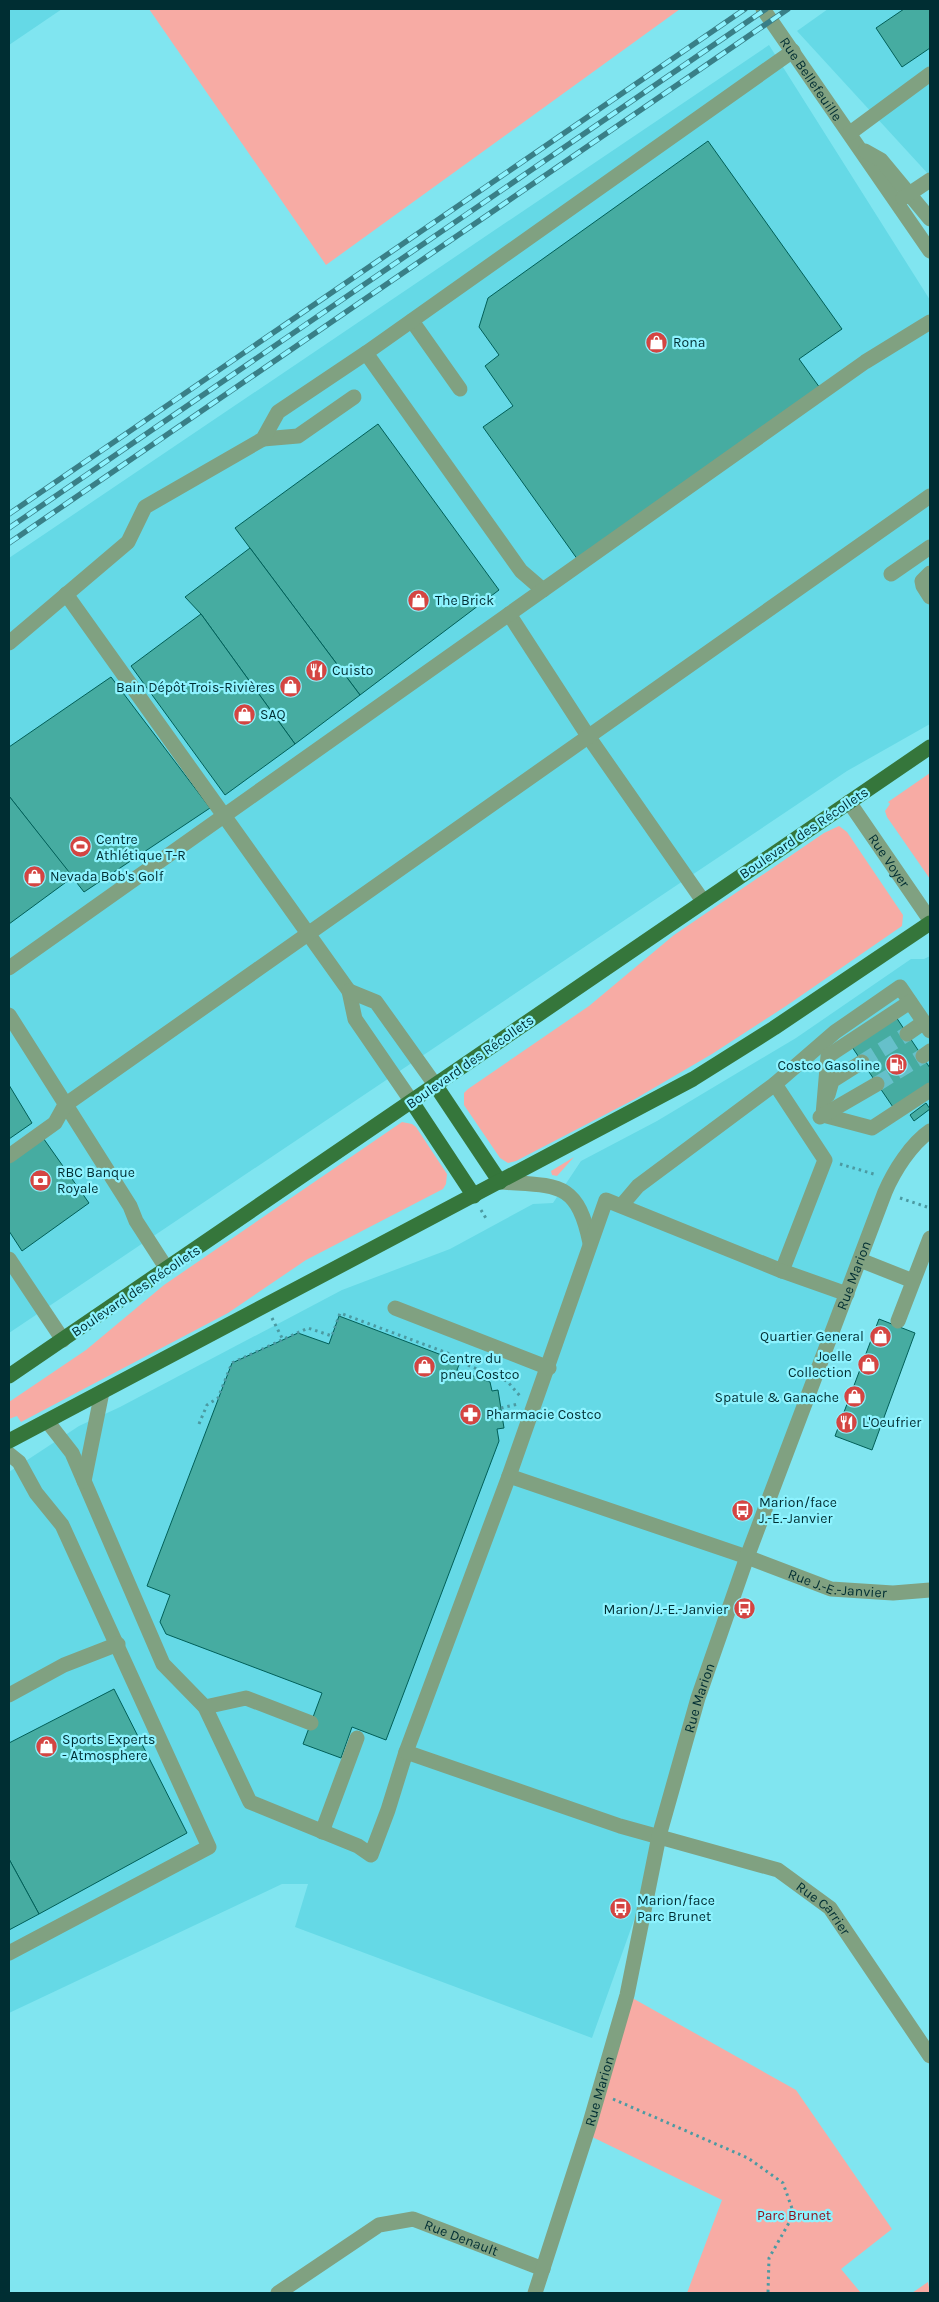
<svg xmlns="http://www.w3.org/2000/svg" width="939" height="2302" viewBox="0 0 939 2302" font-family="Karla,sans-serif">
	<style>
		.built { fill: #65d9e6 }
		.green { fill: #f7aba4 }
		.building { fill: #46aca1; stroke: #015f58 }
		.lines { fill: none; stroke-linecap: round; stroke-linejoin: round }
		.minor-tunnel { stroke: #66c0ca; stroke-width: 15; stroke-dasharray: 15 8; stroke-linecap: butt }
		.path { stroke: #4b9aa2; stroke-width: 3; stroke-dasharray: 2.5 4; stroke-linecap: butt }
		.minor { stroke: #80a181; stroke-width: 15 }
		.major { stroke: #35763b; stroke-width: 15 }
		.rail-casing { stroke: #397f87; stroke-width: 5.5 }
		.rail { stroke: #8df2fe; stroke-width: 4; stroke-dasharray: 11; stroke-linecap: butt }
		.labels { text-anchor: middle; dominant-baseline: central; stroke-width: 4.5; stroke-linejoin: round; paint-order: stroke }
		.street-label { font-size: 14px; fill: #002e33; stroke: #8df2fe }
		.poi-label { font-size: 14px; fill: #002e33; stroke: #8df2fe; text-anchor: start }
		.park-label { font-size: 14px; fill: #930f19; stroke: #8df2fe }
	</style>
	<rect width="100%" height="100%" fill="#80e5f0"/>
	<g class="built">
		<path d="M9,9H62L9,45Z"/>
		<path d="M828,9H930V176L797,31Z"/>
		<path d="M769,45L930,300V724L847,771L9,1333V558Z"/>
		<path d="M930,956V1131L885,1192L747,1557L660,1847L592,2038L295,1927L308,1884H282L9,2013V1472L79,1426L120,1407L342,1290L450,1249L533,1204L553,1203L581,1161L657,1121L796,1038L911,959H924Z"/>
	</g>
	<g class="green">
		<path d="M149,9H680L326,265Z"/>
		<path d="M930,773V879L887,817L885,811L890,804L888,802Z"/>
		<path d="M839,826L847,832L903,915L902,926L786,1006L712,1054L635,1099L516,1161L508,1163L500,1158L464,1105V1093L468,1089L589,1006L674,935L824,833Z"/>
		<path d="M402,1122L412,1124L416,1127L447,1174L446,1184L443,1189L306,1260L228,1313L21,1422L17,1416L9,1419V1402L86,1350L164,1285Z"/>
		<path d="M574,1157L557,1176L552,1175L551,1171Z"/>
		<path d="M627,1995L796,2090L892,2229L841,2269L861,2293H687L722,2200L586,2134Z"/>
		<path d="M928,2282L930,2293H912Z"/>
	</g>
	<g class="building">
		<path d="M904,9H930V48L902,67L876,28Z"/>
		<path d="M708,141L842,329L799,359L820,388L578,560L483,427L513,406L485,366L499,355L479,327L488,298Z"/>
		<path d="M378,424L499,590L360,695L235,528Z"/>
		<path d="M250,548L360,695L295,744L201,614L185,597Z"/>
		<path d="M201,614L295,744L225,795L131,666Z"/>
		<path d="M111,677L210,808L84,892L9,796V747Z"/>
		<path d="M9,796L73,877L9,924Z"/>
		<path d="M896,1017L930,1068V1086L895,1110L852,1047Z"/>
		<path d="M9,1085L32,1123L9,1139Z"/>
		<path d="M926,1103L930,1109L914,1121L910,1115Z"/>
		<path d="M41,1135L89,1203L22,1251L9,1231V1158Z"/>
		<path d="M339,1316L460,1362L457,1370L490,1382L492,1391L498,1390L504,1428L497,1429L499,1441L386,1740L352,1727L341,1758L303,1744L322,1693L166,1634L160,1622L170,1595L147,1586L232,1363L298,1333L329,1344Z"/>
		<path d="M879,1319L915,1333L872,1450L835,1436Z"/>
		<path d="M114,1689L187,1833L39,1914L9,1859V1743Z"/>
		<path d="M9,1859L39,1914L9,1930Z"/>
	</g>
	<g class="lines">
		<g class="minor-tunnel">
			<path d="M862,1062L907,1034"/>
			<path d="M877,1084L923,1056"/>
		</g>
		<g class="path">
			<path d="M840,1164L877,1175"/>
			<path d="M900,1198L930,1208"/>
			<path d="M481,1210L487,1220"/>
			<path d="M272,1318L283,1340"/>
			<path d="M501,1408L518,1404"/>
			<path d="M199,1424L207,1405L218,1398L232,1363L308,1328L332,1336L340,1313L458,1357L460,1362L507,1381L520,1396"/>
			<path d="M613,2099L748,2158L783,2183L794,2214L769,2258L768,2293"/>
		</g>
		<g class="minor">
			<path id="s1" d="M763,9L930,251"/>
			<path d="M850,133L930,74"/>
			<path d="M865,151L881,160L930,219"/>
			<path d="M903,198L930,180"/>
			<path d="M412,321L460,389"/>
			<path d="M366,353L521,571L543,590"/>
			<path d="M263,439L298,436L354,397"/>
			<path d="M930,573L922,581L923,586L930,597"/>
			<path d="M891,574L930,547"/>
			<path d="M66,594L349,991L355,1019L412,1102"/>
			<path d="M509,614L588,736L703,901"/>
			<path d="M9,643L128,542L145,507L263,439L278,412L366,353L793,51"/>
			<path id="s2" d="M849,802L930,920"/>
			<path d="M9,968L865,362L930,322"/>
			<path d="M349,991L376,1002L436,1086"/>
			<path d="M9,1015L130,1206L136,1221L167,1269"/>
			<path d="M907,1034L924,1022"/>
			<path d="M923,1056L930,1051"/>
			<path d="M775,1084L835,1032L900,987L930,1031"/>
			<path d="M828,1095L832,1081L862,1062"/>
			<path d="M823,1115L828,1056L910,1002"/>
			<path d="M823,1115L872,1128L930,1090"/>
			<path d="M820,1117L877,1084"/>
			<path d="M9,1156L55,1123L65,1105L930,496"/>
			<path d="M500,1182C557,1186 577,1180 590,1243"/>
			<path id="s3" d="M621,1206L638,1186L775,1084L825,1160L782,1271L606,1200L509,1476L747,1557L831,1589L893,1593L930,1590"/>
			<path d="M9,1259L63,1340"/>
			<path d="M860,1260L913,1281"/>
			<path d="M782,1271L847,1294"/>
			<path d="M395,1308L549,1368"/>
			<path d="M898,1321L930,1238"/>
			<path d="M47,1421L72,1453L163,1664L205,1707L250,1802L358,1846L371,1855L388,1810L406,1752"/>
			<path d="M9,1454L19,1462L36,1493L62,1525L209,1847L9,1953"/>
			<path id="s4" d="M509,1476L406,1752L620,1826L778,1870L830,1908L930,2056"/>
			<path d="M84,1481L102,1392"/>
			<path d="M9,1695L64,1665L118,1644"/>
			<path d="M205,1707L246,1698L311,1723"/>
			<path d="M322,1832L357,1738"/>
			<path id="s5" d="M278,2293L379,2225L413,2219L543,2269"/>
			<path id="s6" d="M535,2293L589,2126L627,1995L659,1836L698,1698L747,1557L885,1192C894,1171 911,1144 930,1131"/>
		</g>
		<g class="major">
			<path d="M436,1086L500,1182"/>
			<path d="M412,1102L474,1196"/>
			<path d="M9,1376L930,747"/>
			<path d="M9,1441L693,1079L774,1028L930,923"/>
		</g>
		<defs>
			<g id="rail">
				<path d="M9,514L745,9"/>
				<path d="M9,528L766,9"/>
				<path d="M9,543L788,9"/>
			</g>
		</defs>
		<use href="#rail" class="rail-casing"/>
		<use href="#rail" class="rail"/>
	</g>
	<defs>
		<symbol id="shop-disc" viewBox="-11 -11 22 22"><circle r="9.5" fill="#d44542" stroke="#8df2fe"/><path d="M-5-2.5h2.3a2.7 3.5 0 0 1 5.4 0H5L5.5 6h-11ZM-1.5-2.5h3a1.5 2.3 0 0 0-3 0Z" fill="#fff"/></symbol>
		<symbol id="restaurant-disc" viewBox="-11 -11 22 22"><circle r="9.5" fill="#d44542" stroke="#8df2fe"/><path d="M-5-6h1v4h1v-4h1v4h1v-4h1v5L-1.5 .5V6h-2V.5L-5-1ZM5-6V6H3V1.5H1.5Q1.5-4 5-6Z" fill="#fff"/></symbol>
		<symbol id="stadium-disc" viewBox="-11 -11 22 22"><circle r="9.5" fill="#d44542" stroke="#8df2fe"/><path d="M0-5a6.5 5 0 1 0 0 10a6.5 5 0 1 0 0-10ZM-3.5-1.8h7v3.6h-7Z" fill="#fff"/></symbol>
		<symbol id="fuel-disc" viewBox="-11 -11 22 22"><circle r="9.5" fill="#d44542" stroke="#8df2fe"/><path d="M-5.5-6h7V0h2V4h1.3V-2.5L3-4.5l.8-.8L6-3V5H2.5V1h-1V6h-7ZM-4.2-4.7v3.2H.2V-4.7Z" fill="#fff"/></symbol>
		<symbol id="bank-disc" viewBox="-11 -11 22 22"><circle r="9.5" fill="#d44542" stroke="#8df2fe"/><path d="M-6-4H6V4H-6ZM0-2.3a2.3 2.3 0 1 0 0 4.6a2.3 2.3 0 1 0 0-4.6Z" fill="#fff"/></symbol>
		<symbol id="pharmacy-disc" viewBox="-11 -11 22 22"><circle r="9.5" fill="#d44542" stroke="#8df2fe"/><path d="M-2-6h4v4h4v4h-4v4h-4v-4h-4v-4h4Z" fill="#fff"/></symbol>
		<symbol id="bus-disc" viewBox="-11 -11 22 22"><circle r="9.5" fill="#d44542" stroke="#8df2fe"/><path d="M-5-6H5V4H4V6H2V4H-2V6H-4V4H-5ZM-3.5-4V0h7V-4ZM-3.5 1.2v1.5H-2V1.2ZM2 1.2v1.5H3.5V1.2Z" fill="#fff"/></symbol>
	</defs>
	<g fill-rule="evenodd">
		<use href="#shop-disc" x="644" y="330" width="25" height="25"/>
		<use href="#shop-disc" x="406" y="588" width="25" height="25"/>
		<use href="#restaurant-disc" x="304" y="658" width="25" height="25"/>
		<use href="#shop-disc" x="278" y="674" width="25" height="25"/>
		<use href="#shop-disc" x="232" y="702" width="25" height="25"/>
		<use href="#stadium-disc" x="68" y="834" width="25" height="25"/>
		<use href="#shop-disc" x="22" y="864" width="25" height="25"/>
		<use href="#fuel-disc" x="884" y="1052" width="25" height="25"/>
		<use href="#bank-disc" x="28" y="1168" width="25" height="25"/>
		<use href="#shop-disc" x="868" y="1324" width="25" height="25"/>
		<use href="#shop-disc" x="856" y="1352" width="25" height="25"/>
		<use href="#shop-disc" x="412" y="1354" width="25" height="25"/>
		<use href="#shop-disc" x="842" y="1384" width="25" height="25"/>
		<use href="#pharmacy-disc" x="458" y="1402" width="25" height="25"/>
		<use href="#restaurant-disc" x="834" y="1410" width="25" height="25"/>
		<use href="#bus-disc" x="730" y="1498" width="25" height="25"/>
		<use href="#bus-disc" x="732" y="1596" width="25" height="25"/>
		<use href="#shop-disc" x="34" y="1734" width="25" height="25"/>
		<use href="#bus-disc" x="608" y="1896" width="25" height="25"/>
	</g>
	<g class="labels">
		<g class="street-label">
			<text stroke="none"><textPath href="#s1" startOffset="85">Rue Bellefeuille</textPath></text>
			<text transform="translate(804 833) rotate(-34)">Boulevard des Récollets</text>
			<text stroke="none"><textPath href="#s2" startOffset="71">Rue Voyer</textPath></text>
			<text transform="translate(470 1062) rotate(-35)">Boulevard des Récollets</text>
			<text stroke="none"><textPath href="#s6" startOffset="1068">Rue Marion</textPath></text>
			<text transform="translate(136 1291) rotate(-34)">Boulevard des Récollets</text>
			<text stroke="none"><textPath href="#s3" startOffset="1236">Rue J.-E.-Janvier</textPath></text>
			<text stroke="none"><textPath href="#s6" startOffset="618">Rue Marion</textPath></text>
			<text stroke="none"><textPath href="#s4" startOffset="745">Rue Carrier</textPath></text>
			<text stroke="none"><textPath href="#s6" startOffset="212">Rue Marion</textPath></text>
			<text stroke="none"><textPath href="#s5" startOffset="208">Rue Denault</textPath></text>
		</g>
		<g class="poi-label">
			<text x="673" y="342">Rona</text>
			<text x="435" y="600">The Brick</text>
			<text x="332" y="670">Cuisto</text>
			<text x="275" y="687" text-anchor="end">Bain Dépôt Trois-Rivières</text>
			<text x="260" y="714">SAQ</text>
			<text x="96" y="839">Centre<tspan x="96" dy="16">Athlétique T-R</tspan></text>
			<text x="50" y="876">Nevada Bob's Golf</text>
			<text x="880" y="1065" text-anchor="end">Costco Gasoline</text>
			<text x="57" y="1172">RBC Banque<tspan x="57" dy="16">Royale</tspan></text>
			<text x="864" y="1336" text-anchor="end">Quartier General</text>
			<text x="852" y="1356" text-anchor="end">Joelle<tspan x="852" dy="16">Collection</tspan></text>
			<text x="440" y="1358">Centre du<tspan x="440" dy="16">pneu Costco</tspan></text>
			<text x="839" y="1397" text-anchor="end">Spatule &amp; Ganache</text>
			<text x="486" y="1414">Pharmacie Costco</text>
			<text x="862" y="1422">L'Oeufrier</text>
			<text x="759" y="1502">Marion/face<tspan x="759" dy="16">J.-E.-Janvier</tspan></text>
			<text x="728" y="1609" text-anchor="end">Marion/J.-E.-Janvier</text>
			<text x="62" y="1739">Sports Experts<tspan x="62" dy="16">- Atmosphere</tspan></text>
			<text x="637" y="1900">Marion/face<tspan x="637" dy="16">Parc Brunet</tspan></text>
		</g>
		<g class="park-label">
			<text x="794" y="2215">Parc Brunet</text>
		</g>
	</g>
	<rect width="939" height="2302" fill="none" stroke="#002e33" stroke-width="20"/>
</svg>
